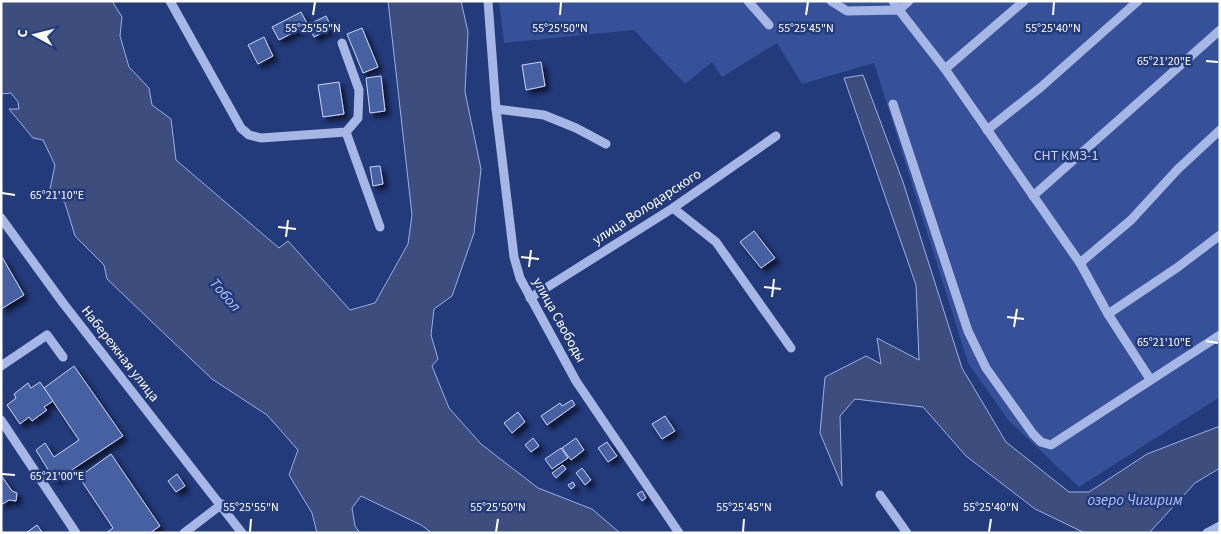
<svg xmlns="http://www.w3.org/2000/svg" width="1221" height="534" viewBox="0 0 1221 534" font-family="'Source Sans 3',sans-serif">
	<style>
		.green { fill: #365199 }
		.water { fill: #3d4e7e; stroke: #9ab0e6 }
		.building { fill: #4760a2; stroke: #c9d5f4; filter: url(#shadow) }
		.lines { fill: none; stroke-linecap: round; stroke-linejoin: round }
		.minor { stroke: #a6b7e5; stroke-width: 9 }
		.ticks { fill: none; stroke: #fff; stroke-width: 2 }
		.labels { text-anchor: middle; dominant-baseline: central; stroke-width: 5; stroke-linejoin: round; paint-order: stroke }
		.park-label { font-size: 14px; fill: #c9d5f4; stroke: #233a7b }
		.street-label { font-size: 14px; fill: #fff; stroke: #233a7b }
		.water-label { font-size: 15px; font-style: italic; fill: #b1c2ed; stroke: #233a7b }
		.ticks-label { font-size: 12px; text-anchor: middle; fill: #fff; stroke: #233a7b; stroke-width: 5; stroke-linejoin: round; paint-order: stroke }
	</style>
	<defs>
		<filter id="shadow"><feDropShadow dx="4.5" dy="4.5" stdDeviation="2.5" flood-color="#0009"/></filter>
	</defs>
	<rect width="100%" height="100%" fill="#233a7b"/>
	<path class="green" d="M499,1H1220V397L1079,487L1009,421L968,363L874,63L802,84L777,43L722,77L712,62L685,84L634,30L504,43Z"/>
	<g class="water">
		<path d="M1,1H112L122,17L120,36L129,67L149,88L152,105L171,119L176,160L279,248L288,241L350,310L375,303L408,244L412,215L388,1H461L468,32L465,92L481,169L474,233L452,296L434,309L431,335L438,359L432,366L449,408L481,444L538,488L592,509L620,533H432L421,525L361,496L352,508L355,526L360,533H317L312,513L289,475L298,450L267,415L212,379L107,279L104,265L75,236L65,203L50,189L55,165L43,140L33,138L9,109H19L18,102L11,93L1,94Z"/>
		<path d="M863,75L903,182L962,368L1006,442L1069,492H1089L1147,454L1220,426V468L1195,483L1149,533H1085L1035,509L966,456L923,407L855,399L840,416L842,486L820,433L825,377L866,356L881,364L877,338L919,360L916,285L844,78Z"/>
	</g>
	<g class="building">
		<path d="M301,12L308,25L279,40L272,27Z"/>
		<path d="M326,16L332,28L314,37L308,25Z"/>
		<path d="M362,28L378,67L363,73L347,34Z"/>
		<path d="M264,37L273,56L258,64L248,45Z"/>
		<path d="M541,62L545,86L526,90L522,65Z"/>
		<path d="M381,76L385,111L370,113L366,78Z"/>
		<path d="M339,82L344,114L323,117L318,85Z"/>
		<path d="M380,166L383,184L373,186L370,167Z"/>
		<path d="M754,231L775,258L761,268L740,242Z"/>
		<path d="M2,257L24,295L1,309V257Z"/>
		<path d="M74,366L123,436L55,481L36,450L45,443L54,457L79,440L44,388Z"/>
		<path d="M40,382L53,401L44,407L47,410L32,421L29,417L20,424L7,405L16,398L14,394L28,383L31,388Z"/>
		<path d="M572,400L575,405L547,425L541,416L560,403L562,406Z"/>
		<path d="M518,412L525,422L512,433L504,423Z"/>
		<path d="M665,416L675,431L662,439L652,424Z"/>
		<path d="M533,438L539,446L531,452L525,445Z"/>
		<path d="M576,438L584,450L571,460L562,448Z"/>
		<path d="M607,442L617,456L608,462L598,448Z"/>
		<path d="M561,448L568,458L552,469L545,459Z"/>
		<path d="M111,454L160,526L150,533H106L113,528L79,477Z"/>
		<path d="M563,465L566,469L556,478L552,473Z"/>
		<path d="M582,468L591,480L585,485L576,473Z"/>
		<path d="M177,474L185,486L176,492L168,481Z"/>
		<path d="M1,475L12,491L17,493L16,501L9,500L1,505Z"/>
		<path d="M573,482L575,486L571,489L568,485Z"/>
		<path d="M642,491L646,498L642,501L637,494Z"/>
		<path d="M37,525L42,532L26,533Z"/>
	</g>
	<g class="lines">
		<g class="minor">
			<path d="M170,1L241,128L249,135L261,138L346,132L358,118L359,90L342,43"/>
			<path d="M488,1L496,109L514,257L520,278L576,381L679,533"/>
			<path d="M748,1L769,25"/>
			<path d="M831,1L847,11L899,10L945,69L1080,263L1108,314L1150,379"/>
			<path d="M893,1L899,10L909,1"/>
			<path d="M945,69L1024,1"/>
			<path d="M893,104L968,331L986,368L1033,434L1041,442L1051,445L1220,335"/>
			<path d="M496,109L544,115L576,128L606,144"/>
			<path d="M987,130L1041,87L1138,1"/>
			<path d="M346,132L380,227"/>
			<path d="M1033,196L1220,30"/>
			<path d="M673,208L716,242L791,348"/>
			<path d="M1,218L63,303L242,533"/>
			<path d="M1080,263L1131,220L1178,169L1220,130"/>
			<path d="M530,298L673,208L776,136"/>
			<path d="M1108,314L1178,267L1220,235"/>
			<path d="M1,366L47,335L63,357"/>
			<path d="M1,420L76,533"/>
			<path d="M880,495L907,533"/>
			<path d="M184,533L222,504"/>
			<path d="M1207,533L1220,526"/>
		</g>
	</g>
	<path class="ticks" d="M313,15L315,2M560,15L561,2M806,15L808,2M1053,15L1054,2M1206,61L1218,62M2,193L15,195M278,227L296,229M286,237L288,220M521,257L539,259M529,267L531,250M764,287L781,289M772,297L774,279M1007,317L1024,319M1014,327L1017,309M1206,341L1218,343M2,474L15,475M250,532L251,519M496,532L498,519M743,532L744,519M989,532L991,519"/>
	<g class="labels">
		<g class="park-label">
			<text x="1066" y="156">СНТ КМЗ-1</text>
		</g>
		<g class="street-label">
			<text transform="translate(647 207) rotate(-33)">улица Володарского</text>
			<text transform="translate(559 320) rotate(61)">улица Свободы</text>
			<text transform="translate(120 354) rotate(52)">Набережная улица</text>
		</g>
		<g class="water-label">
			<text transform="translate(225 295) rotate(49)">Тобол</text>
			<text x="1135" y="500">озеро Чигирим</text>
		</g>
	</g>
	<g class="ticks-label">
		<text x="313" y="32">55°25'55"N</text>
		<text x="560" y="32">55°25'50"N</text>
		<text x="806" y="32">55°25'45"N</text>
		<text x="1053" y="32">55°25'40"N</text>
		<text x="1164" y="65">65°21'20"E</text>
		<text x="57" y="199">65°21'10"E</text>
		<text x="1164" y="346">65°21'10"E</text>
		<text x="57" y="480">65°21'00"E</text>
		<text x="251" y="511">55°25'55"N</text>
		<text x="498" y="511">55°25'50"N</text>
		<text x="744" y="511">55°25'45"N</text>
		<text x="991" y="511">55°25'40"N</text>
	</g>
	<rect width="1221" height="534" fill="none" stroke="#ffffff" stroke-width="5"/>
	<g transform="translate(35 35) rotate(277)" stroke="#233a7b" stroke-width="4" paint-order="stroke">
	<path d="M0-4L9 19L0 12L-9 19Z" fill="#ffffff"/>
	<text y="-8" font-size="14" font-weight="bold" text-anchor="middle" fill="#ffffff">С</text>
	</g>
</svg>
